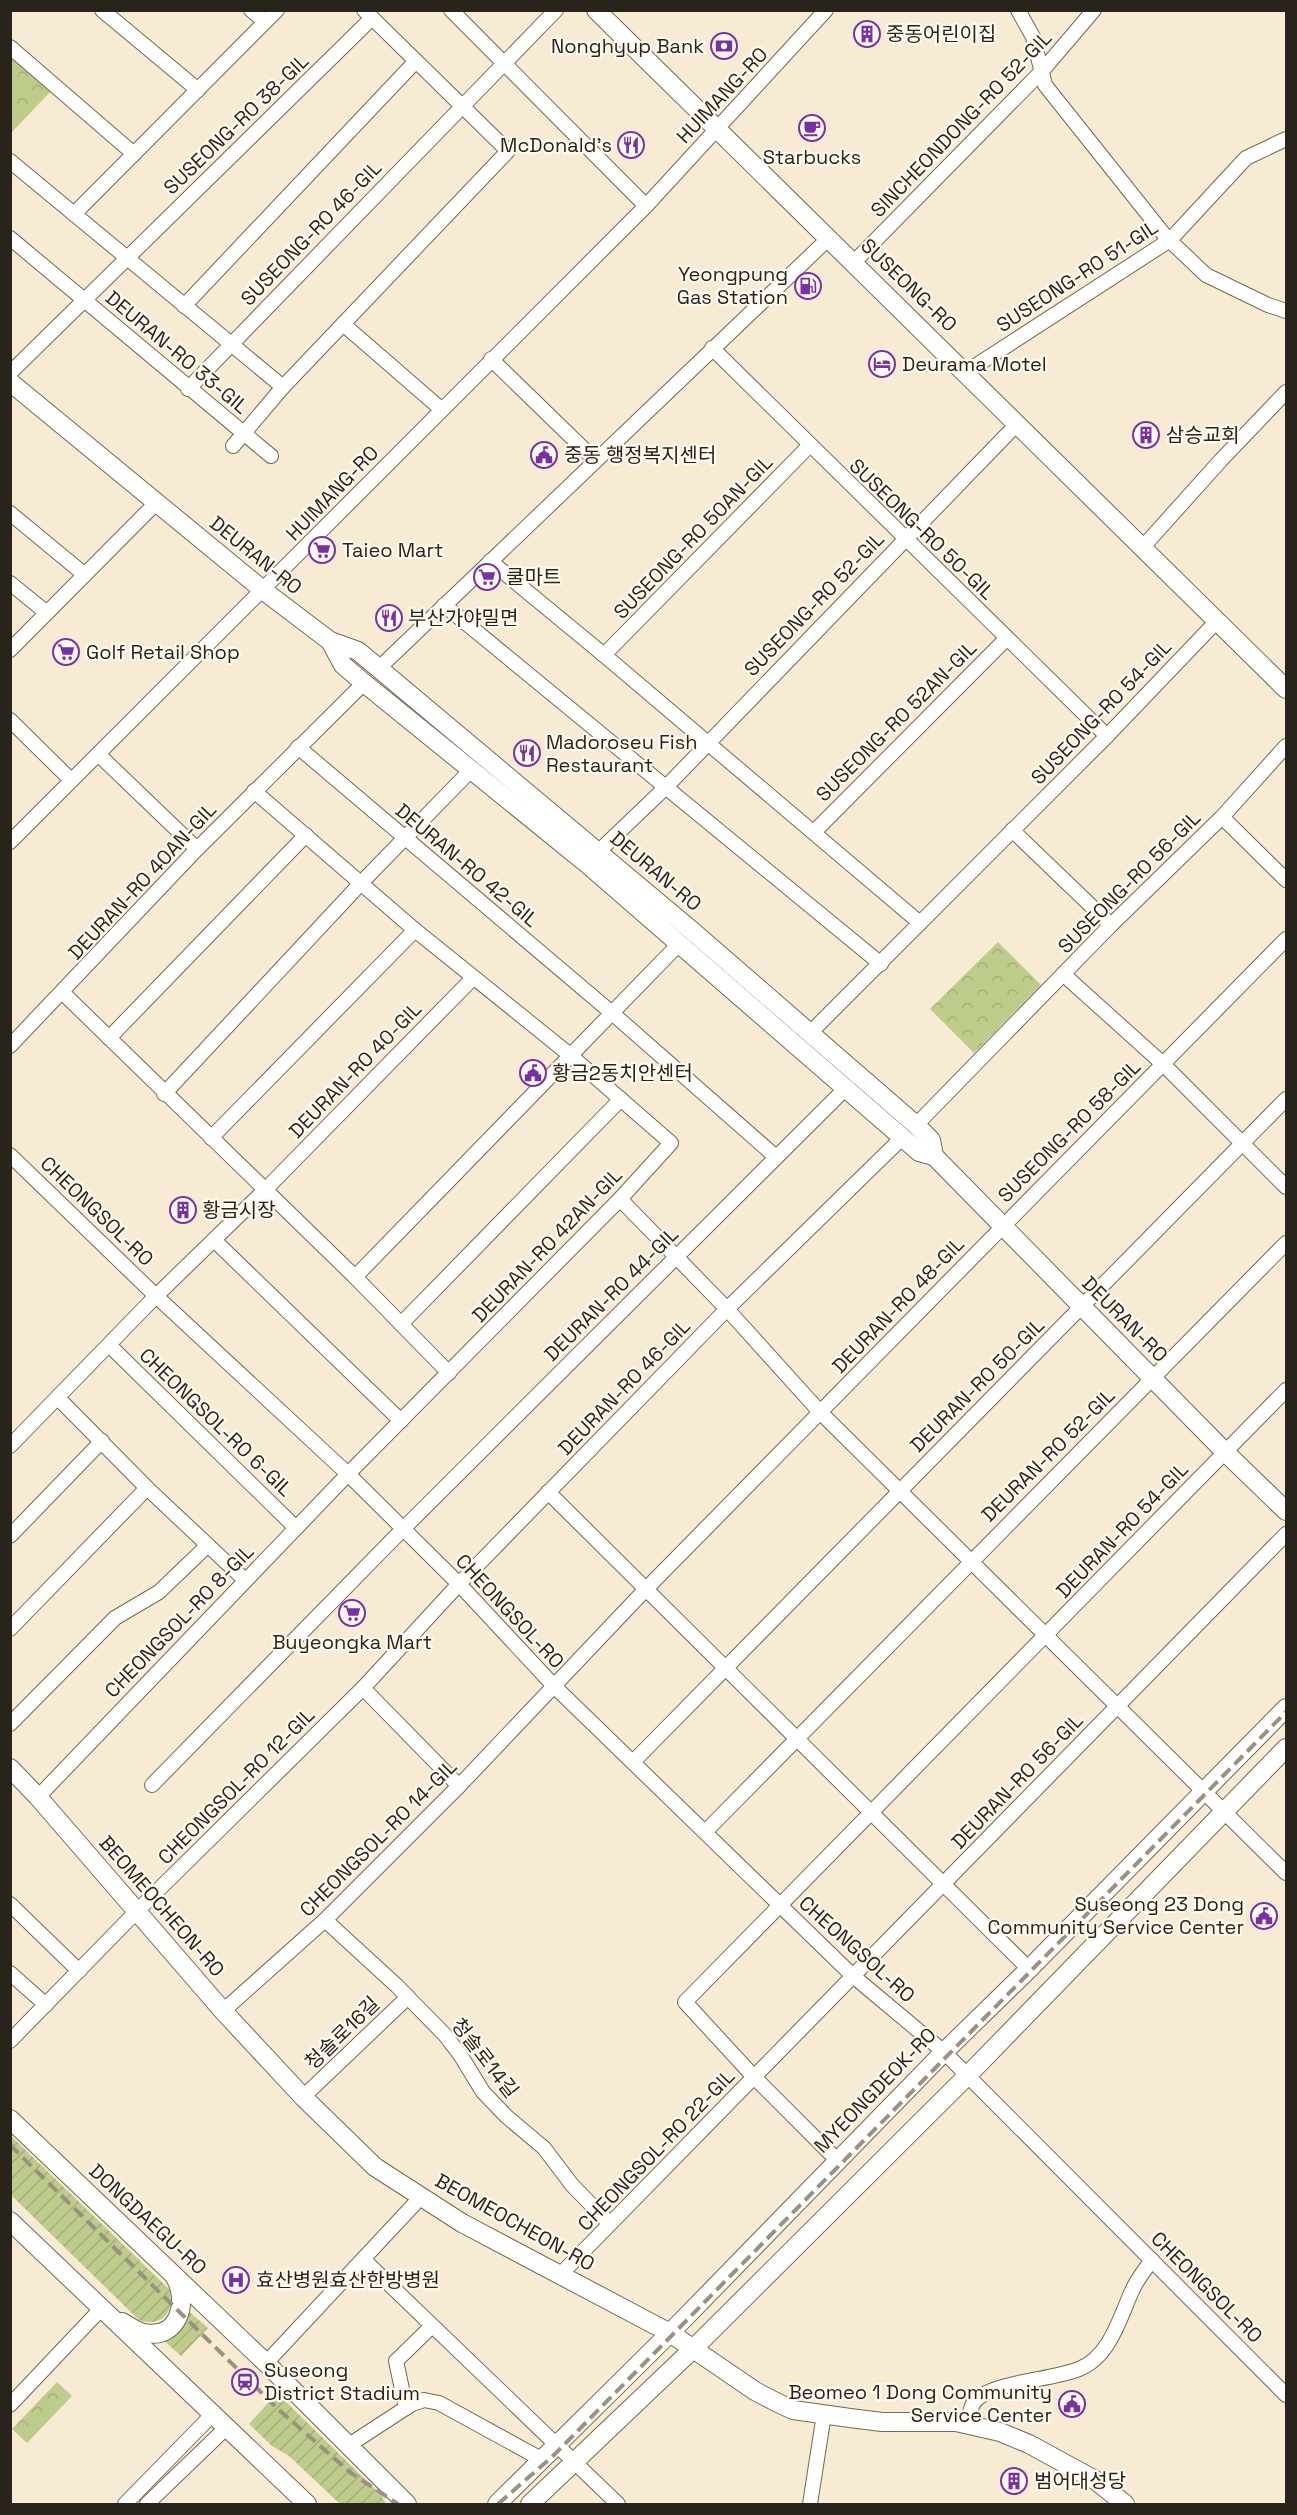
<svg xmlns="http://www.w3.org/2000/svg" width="1297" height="2515" viewBox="0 0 1297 2515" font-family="'Space Grotesk','Noto Sans KR',sans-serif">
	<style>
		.park { fill: url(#park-crowns) }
		.garden { fill: url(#garden-furrows) }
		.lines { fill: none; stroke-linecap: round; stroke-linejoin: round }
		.minor-casing { stroke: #736852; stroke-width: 16 }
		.major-casing { stroke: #736852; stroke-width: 20 }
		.minor { stroke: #fff; stroke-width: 14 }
		.major { stroke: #fff; stroke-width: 18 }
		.rail { stroke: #9a9180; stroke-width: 4; stroke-dasharray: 12 6; stroke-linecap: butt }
		.labels { text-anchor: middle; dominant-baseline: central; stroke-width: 4.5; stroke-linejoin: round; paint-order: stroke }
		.poi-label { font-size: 20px; fill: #29241b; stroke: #fff9f0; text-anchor: start }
		.street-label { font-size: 20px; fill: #29241b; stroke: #fff9f0 }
	</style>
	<defs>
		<pattern id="park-crowns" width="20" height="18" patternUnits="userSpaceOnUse" patternTransform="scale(1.5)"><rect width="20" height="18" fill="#becc8b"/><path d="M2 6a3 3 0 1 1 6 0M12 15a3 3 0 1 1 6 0" fill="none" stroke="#a3af77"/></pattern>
		<pattern id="garden-furrows" width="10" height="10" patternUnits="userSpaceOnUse" patternTransform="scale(1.5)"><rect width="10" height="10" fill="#becc8b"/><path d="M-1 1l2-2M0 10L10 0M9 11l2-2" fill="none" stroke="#a3af77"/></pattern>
	</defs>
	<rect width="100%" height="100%" fill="#f8ebd3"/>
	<g class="park">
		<path d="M11,52L53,89L11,133Z"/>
		<path d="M998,942L1041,985L974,1053L930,1009Z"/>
		<path d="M57,2382L72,2396L27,2443L12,2429Z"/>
	</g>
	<g class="garden">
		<path d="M10,2135L169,2289C176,2311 162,2328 139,2320L11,2195Z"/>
		<path d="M186,2309L208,2328L181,2356L160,2337Z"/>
		<path d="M277,2393L381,2495L386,2504H340L289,2456L272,2446L249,2424Z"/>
	</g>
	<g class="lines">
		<defs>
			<g id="minor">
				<path d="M102,10L198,90"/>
				<path d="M251,10L265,22"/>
				<path d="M451,10L646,206"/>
				<path d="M1018,10L1033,37L1045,85L1166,237L1206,275L1268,305L1286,311"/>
				<path d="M10,47L134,154"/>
				<path d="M10,161L283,387L508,151L364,10"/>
				<path d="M74,214L277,10"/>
				<path d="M10,238L271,456"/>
				<path d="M854,262L1042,71L1094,10"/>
				<path d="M184,306L416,61"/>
				<path d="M343,324L441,409"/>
				<path d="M712,348L1107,736"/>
				<path d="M491,359L595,460"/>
				<path d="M966,372L1170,240L1246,158L1286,139"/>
				<path d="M10,373L372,18"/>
				<path d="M188,389L556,10"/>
				<path d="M233,446L283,387"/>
				<path d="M10,513L85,575"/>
				<path d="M1143,547L1221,460L1286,392"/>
				<path d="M490,561L604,655L920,923"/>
				<path d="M10,583L47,613"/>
				<path d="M444,605L881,964"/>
				<path d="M10,650L156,503"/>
				<path d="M604,655L809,446"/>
				<path d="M378,669L828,239"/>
				<path d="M10,720L71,780"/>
				<path d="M298,747L612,1013L776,1157"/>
				<path d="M98,754L197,849"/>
				<path d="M1222,817L1286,880"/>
				<path d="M1012,830L1111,925"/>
				<path d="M814,832L1006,639"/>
				<path d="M10,842L646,206L826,10"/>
				<path d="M598,852L665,788L1018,423"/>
				<path d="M1063,974L1163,1064L1286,1187"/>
				<path d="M63,993L355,1277L449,1373"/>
				<path d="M811,1032L1107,736L1217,621"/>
				<path d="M109,1038L306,835"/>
				<path d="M10,1046L197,849L364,683"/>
				<path d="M164,1094L362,882L471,770"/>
				<path d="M916,1125L1111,925L1222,817L1286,746"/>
				<path d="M211,1138L415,930"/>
				<path d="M10,1155L156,1296L348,1474L459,1584L554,1686L853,1976L944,2052L1286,2395"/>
				<path d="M620,1199L727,1309L820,1412L1286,1873"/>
				<path d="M214,1240L401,1421"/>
				<path d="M355,1277L679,944"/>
				<path d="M401,1324L621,1099"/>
				<path d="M109,1345L296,1528"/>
				<path d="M58,1398L147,1488L245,1580"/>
				<path d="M10,1446L156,1296L265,1190L473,978"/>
				<path d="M548,1492L1029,1969"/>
				<path d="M10,1536L102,1441"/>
				<path d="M10,1629L147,1488"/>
				<path d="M363,1688L459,1786"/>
				<path d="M10,1724L115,1618L159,1592L208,1545"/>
				<path d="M633,1762L1286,1099"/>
				<path d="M152,1785L404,1528L847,1087"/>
				<path d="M38,1797L348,1474L620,1199L671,1143L570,1055L415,930L254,791"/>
				<path d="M705,1832L1286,1243"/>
				<path d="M10,1904L79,1971"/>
				<path d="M325,1920L397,1986L445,2035L461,2056L483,2092L506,2116L544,2148L572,2185L610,2224"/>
				<path d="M10,1973L46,2005"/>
				<path d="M223,2011L325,1920L459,1786L645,1590L1286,939"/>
				<path d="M10,2041L136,1912L363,1688L459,1584L727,1309L903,1137"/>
				<path d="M303,2097L408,1997"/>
				<path d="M838,2161L754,2077L685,2002L1286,1390"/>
				<path d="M363,2259L618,2504"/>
				<path d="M560,2275L1286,1534"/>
				<path d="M266,2363L421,2197"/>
				<path d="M10,2405L101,2309"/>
				<path d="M406,2408L396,2361L432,2326"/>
				<path d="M968,2423C970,2415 970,2404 978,2398C1000,2381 1052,2380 1079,2369C1110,2357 1120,2317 1132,2291C1137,2279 1145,2270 1152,2260"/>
				<path d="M349,2445L412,2404L424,2400L439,2403L541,2459"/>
				<path d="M125,2504L212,2415"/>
				<path d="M147,2504L226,2428"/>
				<path d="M810,2504L824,2414"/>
			</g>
			<g id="major">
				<path d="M596,10L1286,689"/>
				<path d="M10,382L264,591L330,641L358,651L691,930L916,1125L931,1140L934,1156"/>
				<path d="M330,641L343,665L364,683L586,863L919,1152L934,1156L1225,1452L1286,1511"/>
				<path d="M10,1768L38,1797L223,2011L303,2097L375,2167L462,2223L670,2333L755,2391L774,2401L793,2410L850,2418L882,2422H956L1000,2432L1029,2444L1095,2480L1125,2504"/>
				<path d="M10,2119L266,2363L407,2504"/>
				<path d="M10,2221L307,2504"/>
				<path d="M122,2322C129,2326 137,2332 144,2333C179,2340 189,2302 175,2277"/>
				<path d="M497,2504L670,2333L944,2052L1029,1969L1286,1708"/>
				<path d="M530,2504L694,2348L968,2075L1286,1748"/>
			</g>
		</defs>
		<use href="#minor" class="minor-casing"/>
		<use href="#major" class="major-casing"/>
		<use href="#minor" class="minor"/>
		<use href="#major" class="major"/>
		<g class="rail">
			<path d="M10,2145L279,2410L351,2473L398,2504"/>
			<path d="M498,2504L552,2457L1286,1712"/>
		</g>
	</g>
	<defs>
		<symbol id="building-ring" viewBox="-11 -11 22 22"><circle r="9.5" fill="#fff9f0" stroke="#7731a4" stroke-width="1.5"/><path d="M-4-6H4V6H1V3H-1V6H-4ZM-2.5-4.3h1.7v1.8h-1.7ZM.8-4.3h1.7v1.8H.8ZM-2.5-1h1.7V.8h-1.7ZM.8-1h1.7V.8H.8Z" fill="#7731a4"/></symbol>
		<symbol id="bank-ring" viewBox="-11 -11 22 22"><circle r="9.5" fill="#fff9f0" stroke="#7731a4" stroke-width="1.5"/><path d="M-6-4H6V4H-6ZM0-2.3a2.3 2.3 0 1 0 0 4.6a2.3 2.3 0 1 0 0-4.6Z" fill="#7731a4"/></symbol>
		<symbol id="cafe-ring" viewBox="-11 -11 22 22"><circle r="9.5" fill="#fff9f0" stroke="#7731a4" stroke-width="1.5"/><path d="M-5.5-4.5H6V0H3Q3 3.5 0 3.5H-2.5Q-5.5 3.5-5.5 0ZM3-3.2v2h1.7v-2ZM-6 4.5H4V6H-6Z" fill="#7731a4"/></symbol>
		<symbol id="restaurant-ring" viewBox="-11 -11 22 22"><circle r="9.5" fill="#fff9f0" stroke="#7731a4" stroke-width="1.5"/><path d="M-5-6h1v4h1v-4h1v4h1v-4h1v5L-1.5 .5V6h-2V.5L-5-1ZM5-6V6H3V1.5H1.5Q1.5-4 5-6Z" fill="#7731a4"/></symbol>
		<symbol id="fuel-ring" viewBox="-11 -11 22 22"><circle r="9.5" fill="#fff9f0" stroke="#7731a4" stroke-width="1.5"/><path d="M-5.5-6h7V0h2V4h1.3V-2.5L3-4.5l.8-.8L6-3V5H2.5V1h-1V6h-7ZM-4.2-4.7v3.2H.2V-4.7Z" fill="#7731a4"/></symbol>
		<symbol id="hotel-ring" viewBox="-11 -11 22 22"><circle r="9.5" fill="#fff9f0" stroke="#7731a4" stroke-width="1.5"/><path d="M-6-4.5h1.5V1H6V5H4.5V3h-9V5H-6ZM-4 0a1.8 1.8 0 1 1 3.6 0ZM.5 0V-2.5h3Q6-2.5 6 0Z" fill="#7731a4"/></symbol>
		<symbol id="civic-ring" viewBox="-11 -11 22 22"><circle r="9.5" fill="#fff9f0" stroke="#7731a4" stroke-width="1.5"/><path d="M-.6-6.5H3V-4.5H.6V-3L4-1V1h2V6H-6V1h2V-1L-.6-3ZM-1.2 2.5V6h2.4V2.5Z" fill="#7731a4"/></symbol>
		<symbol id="supermarket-ring" viewBox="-11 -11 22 22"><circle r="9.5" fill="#fff9f0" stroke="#7731a4" stroke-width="1.5"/><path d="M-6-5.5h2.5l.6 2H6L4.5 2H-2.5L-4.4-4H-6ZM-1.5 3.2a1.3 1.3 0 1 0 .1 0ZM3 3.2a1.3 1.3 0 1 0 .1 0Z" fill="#7731a4"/></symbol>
		<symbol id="hospital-ring" viewBox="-11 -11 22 22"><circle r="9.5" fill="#fff9f0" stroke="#7731a4" stroke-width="1.5"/><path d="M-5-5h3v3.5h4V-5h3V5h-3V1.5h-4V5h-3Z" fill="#7731a4"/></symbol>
		<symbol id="station-ring" viewBox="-11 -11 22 22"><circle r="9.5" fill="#fff9f0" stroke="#7731a4" stroke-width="1.5"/><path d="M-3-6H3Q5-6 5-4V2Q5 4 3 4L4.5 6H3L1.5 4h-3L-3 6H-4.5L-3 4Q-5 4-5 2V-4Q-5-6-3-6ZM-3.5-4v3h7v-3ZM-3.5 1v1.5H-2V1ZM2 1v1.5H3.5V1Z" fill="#7731a4"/></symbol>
	</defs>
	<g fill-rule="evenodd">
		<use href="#building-ring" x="852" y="19" width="30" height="30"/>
		<use href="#bank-ring" x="709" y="31" width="30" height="30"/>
		<use href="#cafe-ring" x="797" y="113" width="30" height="30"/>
		<use href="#restaurant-ring" x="616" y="130" width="30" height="30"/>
		<use href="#fuel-ring" x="793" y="271" width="30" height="30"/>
		<use href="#hotel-ring" x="867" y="349" width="30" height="30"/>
		<use href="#building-ring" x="1131" y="420" width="30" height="30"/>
		<use href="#civic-ring" x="529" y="440" width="30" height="30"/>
		<use href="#supermarket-ring" x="307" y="535" width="30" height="30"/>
		<use href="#supermarket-ring" x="472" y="562" width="30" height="30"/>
		<use href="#restaurant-ring" x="374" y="603" width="30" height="30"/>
		<use href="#supermarket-ring" x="51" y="637" width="30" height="30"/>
		<use href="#restaurant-ring" x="512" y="738" width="30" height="30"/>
		<use href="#civic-ring" x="518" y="1058" width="30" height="30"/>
		<use href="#building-ring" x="168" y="1195" width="30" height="30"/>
		<use href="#supermarket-ring" x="337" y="1598" width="30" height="30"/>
		<use href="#civic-ring" x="1249" y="1901" width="30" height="30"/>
		<use href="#hospital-ring" x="221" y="2265" width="30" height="30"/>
		<use href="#station-ring" x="230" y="2367" width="30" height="30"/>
		<use href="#civic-ring" x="1057" y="2389" width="30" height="30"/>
		<use href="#building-ring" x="999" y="2466" width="30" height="30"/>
	</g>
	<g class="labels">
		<g class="poi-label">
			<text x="886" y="34">중동어린이집</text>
			<text x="704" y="46" text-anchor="end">Nonghyup Bank</text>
			<text x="612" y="145" text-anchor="end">McDonald's</text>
			<text x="812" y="157" text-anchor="middle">Starbucks</text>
			<text x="788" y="274" text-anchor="end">Yeongpung<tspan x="788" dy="23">Gas Station</tspan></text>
			<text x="902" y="364">Deurama Motel</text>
			<text x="1166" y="435">삼승교회</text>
			<text x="564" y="455">중동 행정복지센터</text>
			<text x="342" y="550">Taieo Mart</text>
			<text x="506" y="577">쿨마트</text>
			<text x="408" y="618">부산가야밀면</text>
			<text x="86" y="652">Golf Retail Shop</text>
			<text x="546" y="742">Madoroseu Fish<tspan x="546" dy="23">Restaurant</tspan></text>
			<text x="552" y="1073">황금2동치안센터</text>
			<text x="202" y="1210">황금시장</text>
			<text x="352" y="1642" text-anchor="middle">Buyeongka Mart</text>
			<text x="1244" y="1904" text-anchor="end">Suseong 23 Dong<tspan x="1244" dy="23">Community Service Center</tspan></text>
			<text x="256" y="2280">효산병원효산한방병원</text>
			<text x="264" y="2370">Suseong<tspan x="264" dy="23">District Stadium</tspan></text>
			<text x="1052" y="2392" text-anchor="end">Beomeo 1 Dong Community<tspan x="1052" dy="23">Service Center</tspan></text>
			<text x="1034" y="2481">범어대성당</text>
		</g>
		<g class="street-label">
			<text transform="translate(722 95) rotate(-47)">HUIMANG-RO</text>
			<text transform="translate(236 124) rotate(-44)">SUSEONG-RO 38-GIL</text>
			<text transform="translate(961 124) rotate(-46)">SINCHEONDONG-RO 52-GIL</text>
			<text transform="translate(311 233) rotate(-46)">SUSEONG-RO 46-GIL</text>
			<text transform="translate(1077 276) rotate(-33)">SUSEONG-RO 51-GIL</text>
			<text transform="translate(909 285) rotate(44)">SUSEONG-RO</text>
			<text transform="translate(177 352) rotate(40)">DEURAN-RO 33-GIL</text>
			<text transform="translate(332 493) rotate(-46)">HUIMANG-RO</text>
			<text transform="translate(922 529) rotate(44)">SUSEONG-RO 50-GIL</text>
			<text transform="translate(693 537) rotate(-46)">SUSEONG-RO 50AN-GIL</text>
			<text transform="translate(256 555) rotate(39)">DEURAN-RO</text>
			<text transform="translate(814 604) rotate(-46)">SUSEONG-RO 52-GIL</text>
			<text transform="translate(1101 712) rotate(-46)">SUSEONG-RO 54-GIL</text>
			<text transform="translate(896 721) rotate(-45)">SUSEONG-RO 52AN-GIL</text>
			<text transform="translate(467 865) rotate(40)">DEURAN-RO 42-GIL</text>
			<text transform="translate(656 871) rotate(40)">DEURAN-RO</text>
			<text transform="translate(142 881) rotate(-47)">DEURAN-RO 40AN-GIL</text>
			<text transform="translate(1129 882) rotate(-45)">SUSEONG-RO 56-GIL</text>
			<text transform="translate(355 1070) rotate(-46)">DEURAN-RO 40-GIL</text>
			<text transform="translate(1069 1131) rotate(-45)">SUSEONG-RO 58-GIL</text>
			<text transform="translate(97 1211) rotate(44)">CHEONGSOL-RO</text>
			<text transform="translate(547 1245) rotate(-46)">DEURAN-RO 42AN-GIL</text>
			<text transform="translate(611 1294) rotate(-45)">DEURAN-RO 44-GIL</text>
			<text transform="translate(898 1305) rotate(-46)">DEURAN-RO 48-GIL</text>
			<text transform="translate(1125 1319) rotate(45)">DEURAN-RO</text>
			<text transform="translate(977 1385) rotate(-45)">DEURAN-RO 50-GIL</text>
			<text transform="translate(624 1387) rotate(-46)">DEURAN-RO 46-GIL</text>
			<text transform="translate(216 1422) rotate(44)">CHEONGSOL-RO 6-GIL</text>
			<text transform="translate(1048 1455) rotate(-45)">DEURAN-RO 52-GIL</text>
			<text transform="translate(1122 1530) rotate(-46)">DEURAN-RO 54-GIL</text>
			<text transform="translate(510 1611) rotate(47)">CHEONGSOL-RO</text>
			<text transform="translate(179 1621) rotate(-46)">CHEONGSOL-RO 8-GIL</text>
			<text transform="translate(1017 1781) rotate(-46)">DEURAN-RO 56-GIL</text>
			<text transform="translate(236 1786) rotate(-45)">CHEONGSOL-RO 12-GIL</text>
			<text transform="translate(378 1838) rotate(-45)">CHEONGSOL-RO 14-GIL</text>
			<text transform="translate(162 1906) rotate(49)">BEOMEOCHEON-RO</text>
			<text transform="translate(857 1949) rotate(42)">CHEONGSOL-RO</text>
			<text transform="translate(342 2033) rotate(-44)">청솔로16길</text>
			<text transform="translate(485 2058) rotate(52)">청솔로14길</text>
			<text transform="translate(875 2090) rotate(-46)">MYEONGDEOK-RO</text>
			<text transform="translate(656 2150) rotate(-46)">CHEONGSOL-RO 22-GIL</text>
			<text transform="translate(148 2219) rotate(43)">DONGDAEGU-RO</text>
			<text transform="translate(515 2222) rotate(29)">BEOMEOCHEON-RO</text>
			<text transform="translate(1207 2287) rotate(45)">CHEONGSOL-RO</text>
		</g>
	</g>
	<rect width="1297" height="2515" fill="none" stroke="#29241b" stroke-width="24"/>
</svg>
